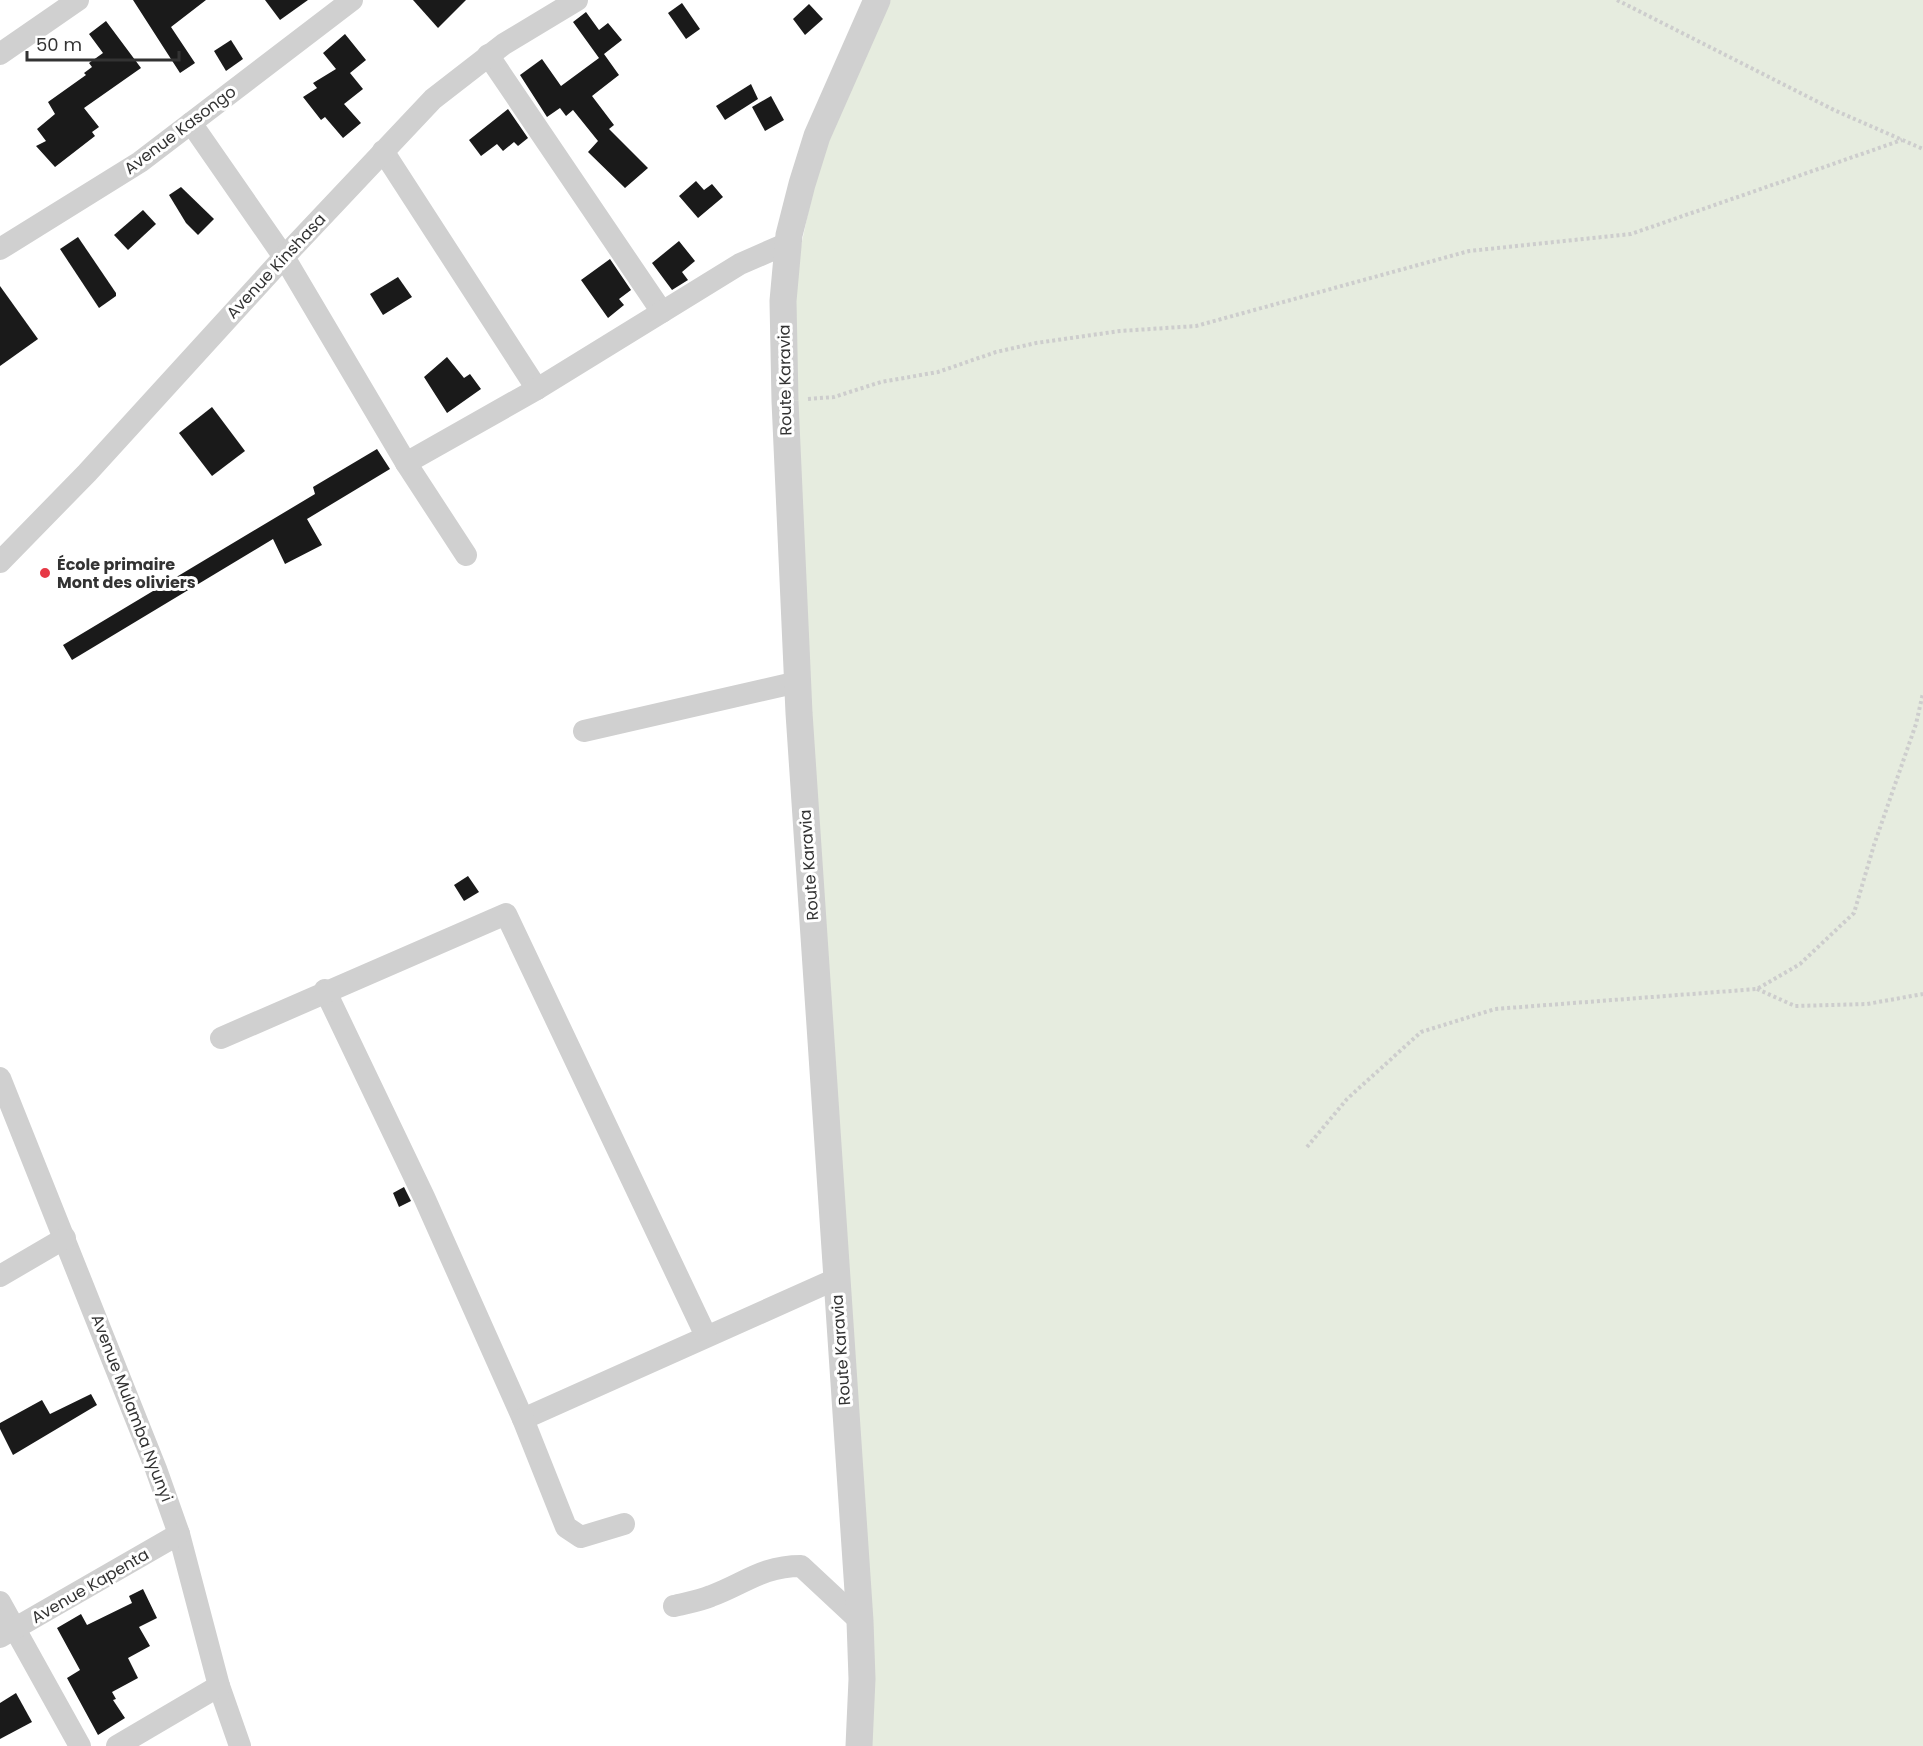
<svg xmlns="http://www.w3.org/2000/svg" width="1923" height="1746" viewBox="0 0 1923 1746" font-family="Poppins,sans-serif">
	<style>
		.green { fill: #e6ecdf }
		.building { fill: #1a1a1a }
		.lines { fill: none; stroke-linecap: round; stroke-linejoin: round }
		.path { stroke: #cdcdcd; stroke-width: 4; stroke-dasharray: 3 3; stroke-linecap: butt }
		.minor { stroke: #d0d0d0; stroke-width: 22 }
		.tertiary { stroke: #d0d0d0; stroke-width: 27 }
		.poi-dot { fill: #e63946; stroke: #fff; stroke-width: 2 }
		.labels { text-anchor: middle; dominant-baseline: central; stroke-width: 6; stroke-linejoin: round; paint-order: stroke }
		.street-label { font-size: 16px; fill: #333; stroke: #fff }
		.poi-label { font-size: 16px; font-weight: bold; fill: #333; stroke: #fff; text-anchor: start }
	</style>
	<rect width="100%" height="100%" fill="#fff"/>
	<path class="green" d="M888,0H1923V1746H864L794,426L795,274L819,162Z"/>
	<g class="building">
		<path d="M133,0H206L171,27L195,63L180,73Z"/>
		<path d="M265,0H308L280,20Z"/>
		<path d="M413,0H466L438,28Z"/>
		<path d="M682,3L700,29L686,39L668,13Z"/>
		<path d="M809,4L823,19L805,35L793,19Z"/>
		<path d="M586,12L599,30L608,23L622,40L604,54L619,75L592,96L614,125L609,129L648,168L625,188L588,152L598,141L573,110L566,116L560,108L547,117L520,75L542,59L561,86L599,58L573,22Z"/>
		<path d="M106,21L141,68L84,108L99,127L92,132L95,136L55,167L36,146L46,141L37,129L55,114L48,102L86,75L84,73L92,67L89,63L103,53L89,34Z"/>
		<path d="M345,34L366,60L350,73L363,89L344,104L361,123L343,138L325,117L321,120L303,97L317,88L313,83L336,69L323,53Z"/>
		<path d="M231,40L243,59L226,71L214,51Z"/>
		<path d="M751,84L758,99L725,120L716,106Z"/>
		<path d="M771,96L784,120L765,131L752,107Z"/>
		<path d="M508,109L528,138L518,146L514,142L503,151L497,144L481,156L469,140Z"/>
		<path d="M696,181L704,190L712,184L723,197L698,218L679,196Z"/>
		<path d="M181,187L214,219L198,235L186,223L169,195Z"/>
		<path d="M143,210L156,224L128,250L114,235Z"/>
		<path d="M78,237L116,293V296L99,308L60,249Z"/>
		<path d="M679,241L695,261L682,272L688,280L672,290L652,263Z"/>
		<path d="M610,259L631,290L619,299L624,305L608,318L581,280Z"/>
		<path d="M398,277L412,297L383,315L370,294Z"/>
		<path d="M0,286L38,339L0,366Z"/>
		<path d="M447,357L464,378L470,374L481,389L447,413L424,377Z"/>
		<path d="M212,407L245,451L212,476L179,433Z"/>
		<path d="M377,449L390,469L307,519L322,545L285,564L273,539L72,660L63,645L315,494L313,487Z"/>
		<path d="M468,876L479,892L464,901L454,885Z"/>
		<path d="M404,1187L411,1201L399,1207L393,1193Z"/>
		<path d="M91,1394L97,1405L13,1455L0,1429V1423L42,1400L50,1414Z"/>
		<path d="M143,1589L157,1618L139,1627L150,1646L128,1658L138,1678L112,1692L116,1699L113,1700L125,1718L98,1735L67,1678L80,1670L57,1628L81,1614L87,1625L132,1603L129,1596Z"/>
		<path d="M16,1693L32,1722L0,1739V1703Z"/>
	</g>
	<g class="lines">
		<g class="path">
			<path d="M1617,0L1834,110L1923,149"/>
			<path d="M808,399L834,397L881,382L938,372L996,352L1036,343L1120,331L1196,326L1469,251L1631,234L1902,140"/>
			<path d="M1757,989L1795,1006L1867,1004L1923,994"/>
			<path d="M1307,1147L1347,1099L1421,1032L1495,1009L1757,989L1800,964L1854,913L1874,845L1916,724L1923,693"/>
		</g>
		<g class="minor">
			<path d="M0,54L78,0"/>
			<path d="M488,55L662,312"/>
			<path d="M191,123L284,257L406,463L466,555"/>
			<path d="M383,151L537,389"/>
			<path d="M0,249L140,162L352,0"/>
			<path d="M406,463L537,389L740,264L788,243"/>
			<path d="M0,562L87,473L284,257L433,99L504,44L577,0"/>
			<path d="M584,731L798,682"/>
			<path d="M325,990L424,1197L523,1419L836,1279"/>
			<path d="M221,1038L506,914L706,1336"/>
			<path d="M0,1078L156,1469L179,1534L219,1686L240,1746"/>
			<path d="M0,1276L65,1238"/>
			<path d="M523,1419L566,1527L581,1537L624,1524"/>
			<path d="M0,1602L80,1746"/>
			<path d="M674,1606C686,1603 699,1601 711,1596C744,1584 762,1566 801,1566L860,1621"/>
			<path d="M0,1637L179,1534"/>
			<path d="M117,1746L219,1686"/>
		</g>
		<path class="tertiary" d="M859,1746L862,1679L860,1621L799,713L785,401L783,301L789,235L802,184L817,136L877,0"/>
	</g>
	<circle class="poi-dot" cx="45" cy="573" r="6"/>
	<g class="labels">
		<g class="street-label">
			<text transform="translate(180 130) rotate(-37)">Avenue Kasongo</text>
			<text transform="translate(276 266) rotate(-47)">Avenue Kinshasa</text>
			<text transform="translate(785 380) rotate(-91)">Route Karavia</text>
			<text transform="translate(809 865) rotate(-94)">Route Karavia</text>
			<text transform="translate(841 1350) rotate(-94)">Route Karavia</text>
			<text transform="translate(132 1408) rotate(69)">Avenue Mulamba Nyunyi</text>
			<text transform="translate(90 1586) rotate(-30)">Avenue Kapenta</text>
		</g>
		<g class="poi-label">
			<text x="57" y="564">École primaire<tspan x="57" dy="18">Mont des oliviers</tspan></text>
		</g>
	</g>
	<path d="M27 51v9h152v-9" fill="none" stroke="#333333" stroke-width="3"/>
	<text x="36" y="51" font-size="18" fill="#333333" stroke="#ffffff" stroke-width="4.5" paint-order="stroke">50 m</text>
</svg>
